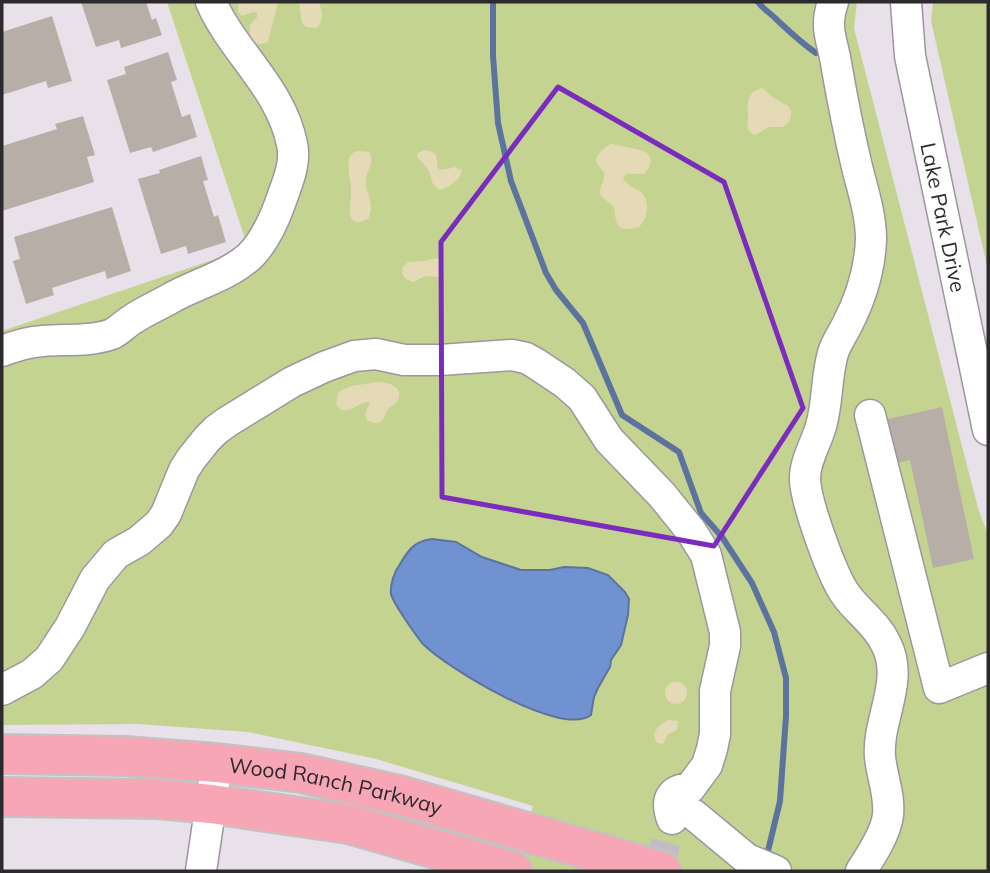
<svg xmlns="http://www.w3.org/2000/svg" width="990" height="873" viewBox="0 0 990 873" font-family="Mulish,sans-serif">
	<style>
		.green { fill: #c4d490 }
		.sand { fill: #e4dab5 }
		.water { fill: #7192d0; stroke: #5d739f; stroke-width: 2 }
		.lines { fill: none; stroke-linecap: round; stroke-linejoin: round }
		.stream { stroke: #5d739f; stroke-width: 6 }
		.building { fill: #b7afa7 }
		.minor-tunnel { stroke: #c3bcc4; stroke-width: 30; stroke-dasharray: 30 15; stroke-linecap: butt }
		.minor-casing { stroke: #9d969e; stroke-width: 33 }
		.major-casing { stroke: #c4c3c4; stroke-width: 42 }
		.minor { stroke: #fff; stroke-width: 30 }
		.major { stroke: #f7a6b6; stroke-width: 38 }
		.marked { fill: none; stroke: #7b2cbf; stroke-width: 5; stroke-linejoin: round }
		.labels { text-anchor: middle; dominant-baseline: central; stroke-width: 5; stroke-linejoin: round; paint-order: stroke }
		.street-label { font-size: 21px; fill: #2d2a2d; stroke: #fff }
	</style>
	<rect width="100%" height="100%" fill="#e8e1ea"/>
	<g class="green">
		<path d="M167,2H857L854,28L978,508L988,535V871H511L533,806L376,759L248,732L137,724L2,725V331L248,248Z"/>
		<path d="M933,2H988V270L931,21Z"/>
	</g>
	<g class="sand">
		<path d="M238,2H278L268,42C260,46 255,44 250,38V25L257,17V13L253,12L242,16L238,12Z"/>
		<path d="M299,2H319C322,12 325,19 317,28L306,27L302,23Z"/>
		<path d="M763,88L771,96L788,106L791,111V116L789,122L783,127H769L755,135C745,130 748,125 748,115C747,102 748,90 763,88Z"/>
		<path d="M610,144C614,144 642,150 645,152C649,154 650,157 651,162L649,167L644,174H626L623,178C630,192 646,186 647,206C647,215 645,220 639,227C617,233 616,226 614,206C592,191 601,193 605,174C603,171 600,168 598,165C592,156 604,149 610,144Z"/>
		<path d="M424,150C451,152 422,178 454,167L462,170C461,180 449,187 440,190C430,185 433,179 428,170C425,165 420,161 417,156L418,153Z"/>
		<path d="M358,151L369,152C375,163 367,169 366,180C365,194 376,205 368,219C343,231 351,204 351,192C351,180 347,169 349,157L354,152Z"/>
		<path d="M437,258L443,260L444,268L438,277L425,276L413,282L406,279L402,274L403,267L408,262L425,261Z"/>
		<path d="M377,382C388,382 406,387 397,401C395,405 390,406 388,409C382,419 384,428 367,420L365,414L370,402C356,401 347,420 336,404L338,393C348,384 364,385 377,382Z"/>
		<circle cx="676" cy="693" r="11"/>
		<path d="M669,720L678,721L677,730L668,734L663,744L657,743L654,736C655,728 662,723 669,720Z"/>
	</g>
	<path class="water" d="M432,539L456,542L482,557L521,570H550L564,567L588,568L608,575L625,592L629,599L628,615L621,645L611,660L610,667L598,688L594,697L591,715C561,738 447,668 423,644C417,637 393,603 391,594C390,585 394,572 400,564C409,549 415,541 432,539Z"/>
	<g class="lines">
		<g class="stream">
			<path d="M493,2V56L498,123L511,181L546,273L556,290L583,323L622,415L679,452L701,513L722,537L752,583L774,632L786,678V716L780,801L767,855"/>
			<path d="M758,2C763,9 769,12 775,18C790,32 799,41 816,53"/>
		</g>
	</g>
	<g class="building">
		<path d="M81,2H146L152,20L156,18L162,35L121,48L119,40L96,47Z"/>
		<path d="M52,16L72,81L48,88L46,81L2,95V32Z"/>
		<path d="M168,52L177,80L171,82L182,117L190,114L197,137L153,152L151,147L130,153L107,80L126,74L124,67Z"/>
		<path d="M83,116L95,155L87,157L94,182L2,211V146L57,129L55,124Z"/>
		<path d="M201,156L208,180L203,181L214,217L218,215L226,242L188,254L186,246L161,254L138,179L160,173L159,170Z"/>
		<path d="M112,207L131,271L107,279L105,271L52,288L54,295L26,304L13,261L20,259L14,237Z"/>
		<path d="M942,407L974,559L933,568L910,460L893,464L883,420Z"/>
	</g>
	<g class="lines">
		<path class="minor-tunnel" d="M658,871L669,830"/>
		<defs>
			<g id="minor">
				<path d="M833,2C824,29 832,38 836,63C842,98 849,133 857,167C863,191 871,215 871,239C870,270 861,298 847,325C842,335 836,343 833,353C826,377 828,402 821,426C816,444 804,462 805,481C807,505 832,576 846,595C858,612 877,624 886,644C905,681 877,719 880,757C882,777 890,795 888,815C886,833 871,856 861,871"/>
				<path id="s1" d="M906,2L910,56L988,430"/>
				<path d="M2,351C15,346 29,342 43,341C65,339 90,342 112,334C120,330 126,323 133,319C145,311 159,305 171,298C196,284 228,276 250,256C266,240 276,216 283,195C289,179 296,161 292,144C281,88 233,52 211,2"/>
				<path d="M870,415L939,688L988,668"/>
				<path d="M2,690L32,674L49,659L70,627L95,579L116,554L139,541L159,524L166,514L184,470L191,459L207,439L216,430L227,422L292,382L324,367L354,356L376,354L404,360H440L512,355L526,358L535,363L565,383L582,398L609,440L662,495L691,531L706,555L725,632V646L715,691V734L712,749L707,765L690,788C670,790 665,800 672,819"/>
				<path d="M694,815L747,859L776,871"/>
				<path d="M201,871L217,763"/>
			</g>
			<g id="major">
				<path id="s2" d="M2,754L125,756L217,763L301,773L399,795L661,871"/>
				<path d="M2,797L158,799L211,804L349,824L512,871"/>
			</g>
		</defs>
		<use href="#minor" class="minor-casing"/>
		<use href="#major" class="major-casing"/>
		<use href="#minor" class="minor"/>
		<use href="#major" class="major"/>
	</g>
	<path class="marked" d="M558,87L724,182L803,408L714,546L442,497L441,242Z"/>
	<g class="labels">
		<g class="street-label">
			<text stroke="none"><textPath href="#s1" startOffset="219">Lake Park Drive</textPath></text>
			<text stroke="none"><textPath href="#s2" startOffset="336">Wood Ranch Parkway</textPath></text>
		</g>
	</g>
	<rect width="990" height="873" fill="none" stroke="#2d2a2d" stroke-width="7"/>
</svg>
